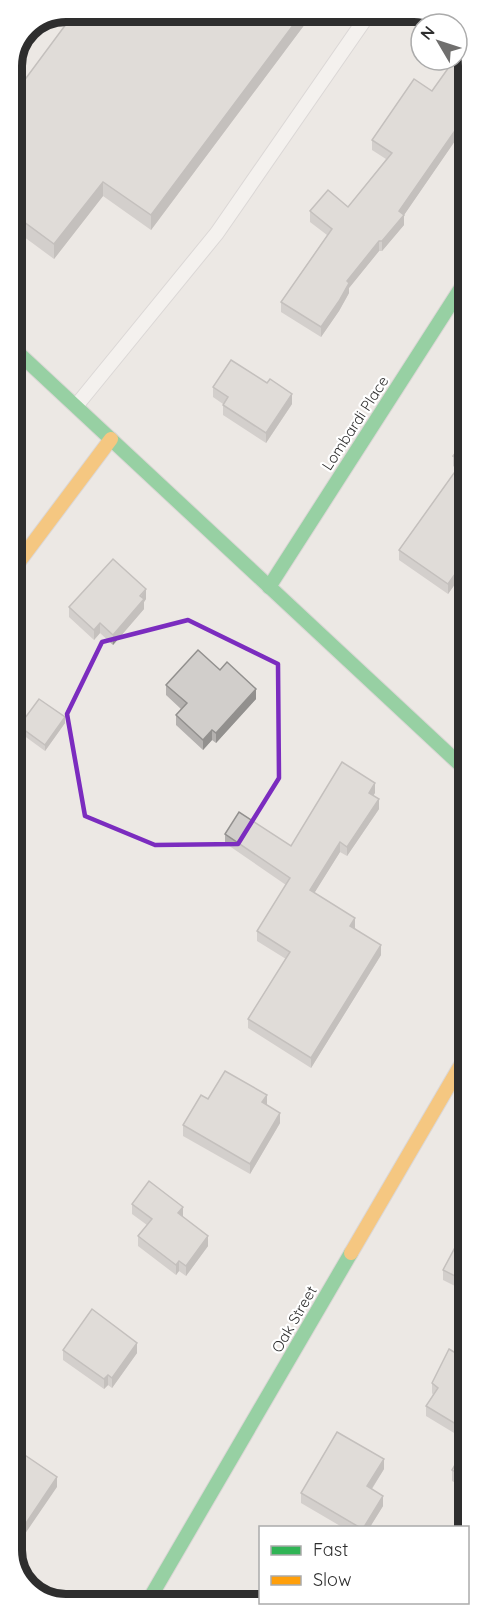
<svg xmlns="http://www.w3.org/2000/svg" width="481" height="1616" viewBox="0 0 481 1616" font-family="Quicksand,sans-serif">
	<style>
		.lines { fill: none; stroke-linecap: round; stroke-linejoin: round }
		.lane-casing { stroke: #c5c4c5; stroke-width: 16 }
		.fast-casing { stroke: #c5c4c5; stroke-width: 16 }
		.slow-casing { stroke: #c5c4c5; stroke-width: 16 }
		.lane { stroke: #fcfcfb; stroke-width: 14 }
		.fast { stroke: #30b455; stroke-width: 14 }
		.slow { stroke: #ff9f0a; stroke-width: 14 }
		.wall { fill: #b4b1af }
		.shaded-wall { fill: #92908e }
		.building { fill: #d1cecb; stroke: #92908e; stroke-width: 1.5 }
		.marked { fill: none; stroke: #7b2cbf; stroke-width: 4.5; stroke-linejoin: round }
		.labels { text-anchor: middle; dominant-baseline: central; stroke-width: 4.5; stroke-linejoin: round; paint-order: stroke }
		.street-label { font-size: 15px; fill: #2e2e2e; stroke: #fff }
		.rim { fill: none; stroke: #2e2e2e; stroke-width: 8 }
	</style>
	<rect width="100%" height="100%" fill="#ece8e4"/>
	<g class="lines">
		<defs>
			<path id="lane" d="M76,406L217,233L370,12"/>
			<g id="fast">
				<path d="M12,347L468,772"/>
				<path d="M269,587L468,277"/>
				<path d="M147,1603L351,1253"/>
			</g>
			<g id="slow">
				<path d="M12,571L111,439"/>
				<path d="M351,1253L469,1051"/>
			</g>
		</defs>
		<use href="#lane" class="lane-casing"/>
		<use href="#fast" class="fast-casing"/>
		<use href="#slow" class="slow-casing"/>
		<use href="#lane" class="lane"/>
		<use href="#fast" class="fast"/>
		<use href="#slow" class="slow"/>
	</g>
	<g class="wall">
		<path d="M75,12H314L151,230L103,196L54,259L12,228V97Z"/>
		<path d="M468,55V122L404,215V225L382,251H379L349,288V293L339,311L321,337L281,312V302L327,235L310,222V211L348,207L386,159L372,150V140L432,91Z"/>
		<path d="M213,387L292,404L266,443L223,415V404L213,397Z"/>
		<path d="M468,436V571L463,579L460,577L448,594L399,560V550L457,469L453,466V456Z"/>
		<path d="M146,599L144,602V609L113,645L100,633L94,640L69,617V607Z"/>
		<path d="M220,670L256,699L216,743L212,740L203,750L176,725V715L181,709L166,695V685Z"/>
		<path d="M65,723L45,751L19,732V726Z"/>
		<path d="M375,793L373,796L379,809L347,856L340,852L314,893L355,928L381,955L311,1068L248,1028V1019L286,959L257,941V931L286,885L225,843V834L291,846Z"/>
		<path d="M208,1099L267,1105L280,1123L250,1174L183,1136V1125Z"/>
		<path d="M132,1204L183,1217L208,1246L186,1276L179,1271L176,1275L138,1246V1236L147,1225L132,1214Z"/>
		<path d="M469,1228V1293L443,1280V1270Z"/>
		<path d="M63,1350L137,1353L112,1388L108,1385L104,1389L63,1360Z"/>
		<path d="M469,1361V1490L452,1481V1470L469,1442L426,1416V1406L433,1395L432,1393V1383Z"/>
		<path d="M384,1469L372,1489L383,1506L370,1527H342L301,1503V1493Z"/>
	</g>
	<g class="shaded-wall">
		<path d="M303,12H314L151,230V215Z"/>
		<path d="M468,112V122L404,215V225L382,251V241L399,211Z"/>
		<path d="M103,182V196L54,259V244Z"/>
		<path d="M379,241V251L349,288V293L339,311L321,337V327L347,281Z"/>
		<path d="M292,394V404L266,443V433Z"/>
		<path d="M17,431V441L12,447V436Z"/>
		<path d="M18,442V452L12,459V448Z"/>
		<path d="M468,562V571L463,579V569Z"/>
		<path d="M460,567V577L448,594V584Z"/>
		<path d="M146,589V599L144,602V609L113,645V635Z"/>
		<path d="M100,623V633L94,640V630Z"/>
		<path d="M256,689V699L216,743V733Z"/>
		<path d="M65,717V723L45,751V745Z"/>
		<path d="M212,730V740L203,750V740Z"/>
		<path d="M375,783V793L369,802V793Z"/>
		<path d="M379,799V809L347,856V847Z"/>
		<path d="M340,842V852L310,900V890Z"/>
		<path d="M355,918V928L350,936V926Z"/>
		<path d="M381,945V955L311,1068V1058Z"/>
		<path d="M24,1056V1066L13,1081V1071Z"/>
		<path d="M267,1095V1105L262,1102Z"/>
		<path d="M280,1113V1123L250,1174V1164Z"/>
		<path d="M183,1207V1217L178,1213Z"/>
		<path d="M208,1236V1246L186,1276V1266Z"/>
		<path d="M179,1261V1271L176,1275V1265Z"/>
		<path d="M137,1343V1353L112,1388V1378Z"/>
		<path d="M108,1375V1385L104,1389V1379Z"/>
		<path d="M384,1459V1469L367,1496V1486Z"/>
		<path d="M57,1477V1487L16,1547V1553L13,1558L14,1541Z"/>
		<path d="M383,1496V1506L370,1527H364Z"/>
	</g>
	<g class="building">
		<path d="M75,12H303L151,215L103,182L54,244L12,213V97Z"/>
		<path d="M463,47L468,55V112L399,211L404,215L382,241H379L347,281L349,283L339,301L321,327L281,302L332,229L310,211L328,190L348,207L392,153L372,140L414,79L432,91L454,60H457V56Z"/>
		<path d="M231,360L267,383L270,379L292,394L266,433L223,405L228,397L213,387Z"/>
		<path d="M12,427L17,431L12,436Z"/>
		<path d="M468,436V562L463,569L460,567L448,584L399,550L462,462L453,456Z"/>
		<path d="M12,437L18,442L12,448Z"/>
		<path d="M113,559L146,589L140,596L144,599L113,635L100,623L94,630L69,607Z"/>
		<path d="M198,650L220,670L227,662L256,689L216,733L212,730L203,740L176,715L187,703L166,685Z"/>
		<path d="M39,699L65,717L45,745L19,726Z"/>
		<path d="M342,762L375,783L369,793L379,799L347,847L340,842L310,890L355,918L350,926L381,945L311,1058L248,1019L290,952L257,931L290,878L225,834L239,812L291,846Z"/>
		<path d="M13,1048L24,1056L13,1071Z"/>
		<path d="M225,1071L267,1095L262,1102L280,1113L250,1164L183,1125L201,1095L208,1099Z"/>
		<path d="M149,1181L183,1207L178,1213L208,1236L186,1266L179,1261L176,1265L138,1236L152,1219L132,1204Z"/>
		<path d="M466,1227L469,1228V1283L443,1270Z"/>
		<path d="M92,1309L137,1343L112,1378L108,1375L104,1379L63,1350Z"/>
		<path d="M449,1349L469,1361V1432L426,1406L438,1388L432,1383Z"/>
		<path d="M337,1432L384,1459L367,1486L383,1496L364,1527H359L301,1493Z"/>
		<path d="M469,1441V1480L452,1470Z"/>
		<path d="M13,1447L57,1477L14,1541L16,1543L13,1548Z"/>
	</g>
	<path d="M0 0H481V1616H0ZM188,620L278,664L279,778L238,844L155,845L85,816L67,714L102,642Z" fill="#ece8e4" fill-opacity=".55" fill-rule="evenodd"/>
	<path class="marked" d="M188,620L278,664L279,778L238,844L155,845L85,816L67,714L102,642Z"/>
	<g class="labels">
		<g class="street-label">
			<text transform="translate(355 423) rotate(-57)">Lombardi Place</text>
			<text transform="translate(294 1319) rotate(-60)">Oak Street</text>
		</g>
	</g>
	<path d="M0 0H481V1616H0ZM66 22H414A44 44 0 0 1 458 66V1550A44 44 0 0 1 414 1594H66A44 44 0 0 1 22 1550V66A44 44 0 0 1 66 22Z" fill="#fff" fill-rule="evenodd"/>
	<path class="rim" d="M66 22H414A44 44 0 0 1 458 66V1550A44 44 0 0 1 414 1594H66A44 44 0 0 1 22 1550V66A44 44 0 0 1 66 22Z"/>
	<rect x="259" y="1526" width="210" height="78" fill="#ffffff" stroke="#ababab" stroke-width="1.5"/>
	<rect x="271" y="1546" width="30" height="9" fill="#30b455" stroke="#ababab" stroke-width="1.5"/>
	<text x="313" y="1556" font-size="18" fill="#2e2e2e">Fast</text>
	<rect x="271" y="1576" width="30" height="9" fill="#ff9f0a" stroke="#ababab" stroke-width="1.5"/>
	<text x="313" y="1586" font-size="18" fill="#2e2e2e">Slow</text>
	<g transform="translate(439 42) rotate(309)"><circle r="28" fill="#ffffff" stroke="#ababab" stroke-width="1.5"/>
	<path d="M0-4.5L10 22L0 15L-10 22Z" fill="#706f6e"/>
	<text y="-9" font-size="16" font-weight="bold" text-anchor="middle" fill="#2e2e2e">N</text>
	</g>
</svg>
